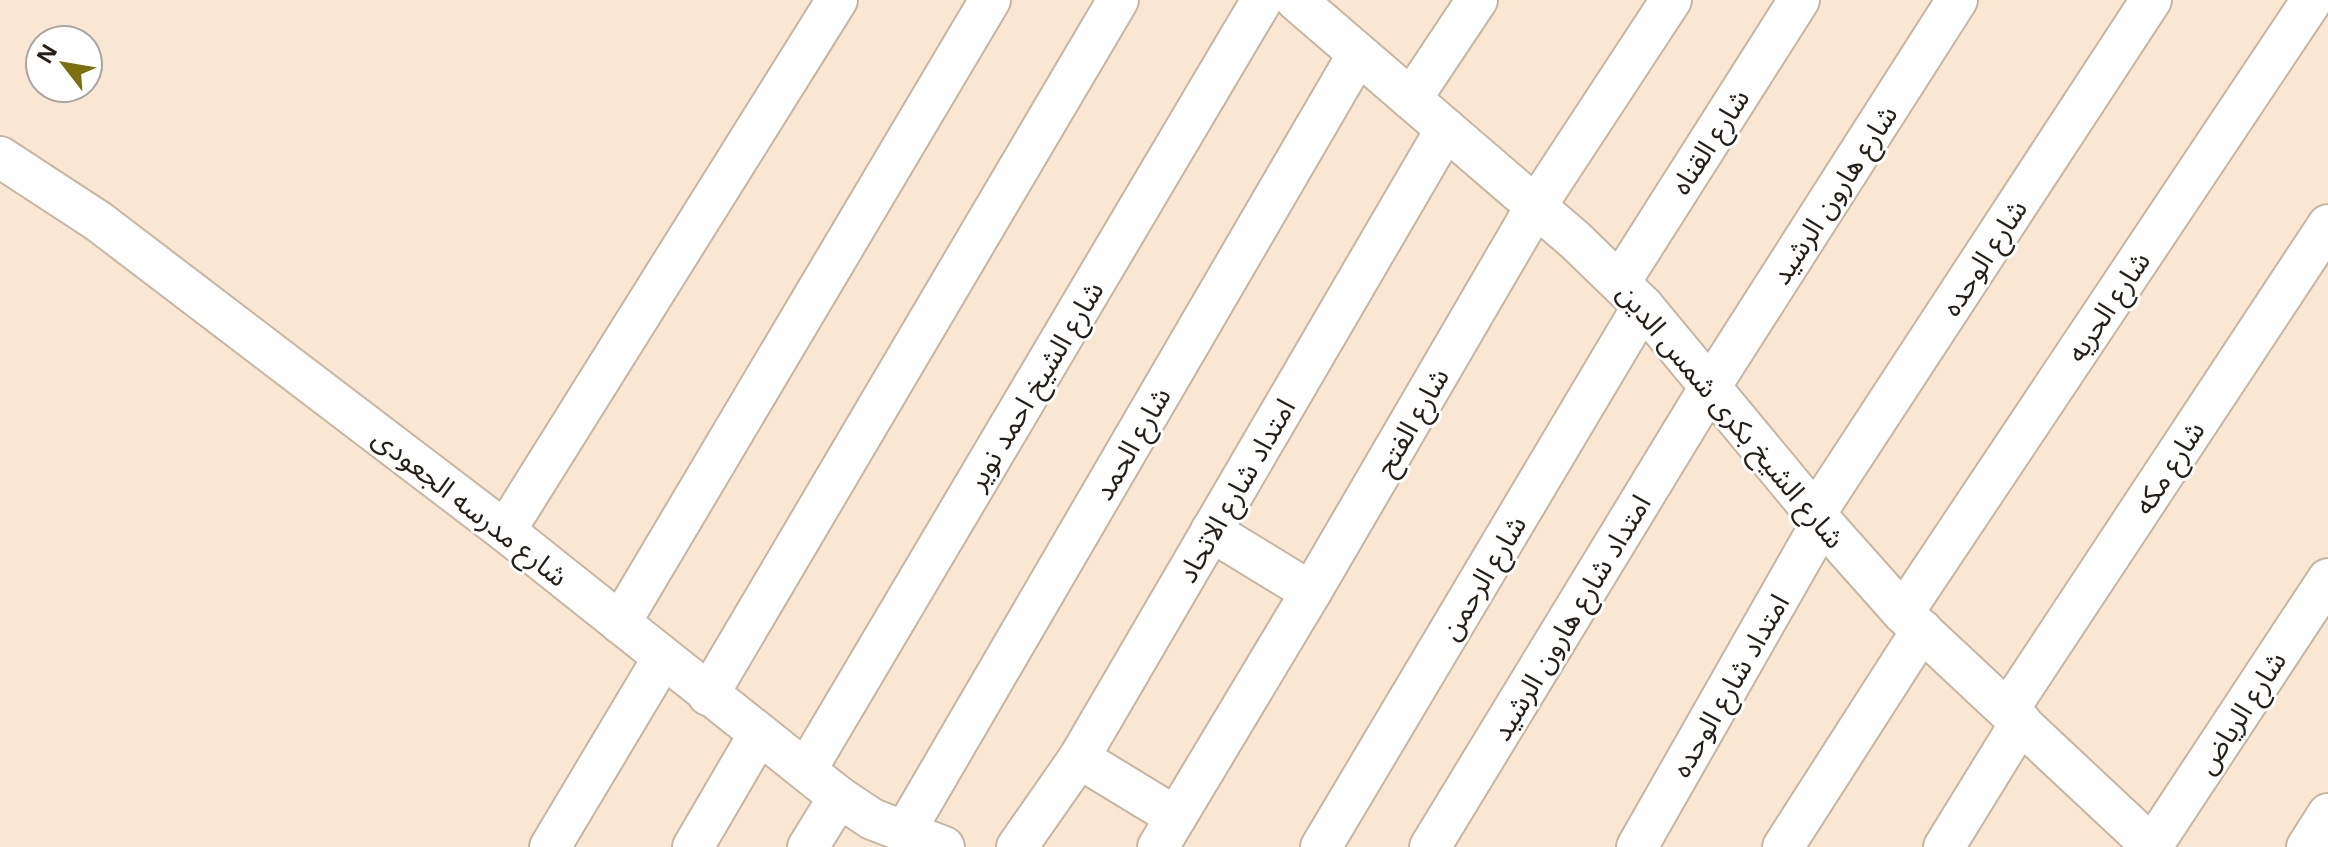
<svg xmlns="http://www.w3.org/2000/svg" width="2328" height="847" viewBox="0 0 2328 847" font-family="'Open Sans','Noto Sans Arabic',sans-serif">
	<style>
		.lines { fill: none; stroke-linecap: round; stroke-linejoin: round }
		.minor-casing { stroke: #c7b5a2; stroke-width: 44 }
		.minor { stroke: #fff; stroke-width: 40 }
		.labels { text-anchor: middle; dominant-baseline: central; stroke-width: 6; stroke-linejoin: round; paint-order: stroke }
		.street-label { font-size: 28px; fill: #261f18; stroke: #fff }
	</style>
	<rect width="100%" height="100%" fill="#f9e7d3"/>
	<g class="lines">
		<defs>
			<g id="minor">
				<path d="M1296,0L1576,241L1643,306L1822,522L1903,613L2153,847"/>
				<path d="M1411,99L1477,0"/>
				<path d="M0,157L98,221L505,531L839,797L872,819L944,847"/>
				<path d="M1620,282L1799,0"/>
				<path d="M1815,514L2151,0"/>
				<path d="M505,531L837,0"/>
				<path d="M1211,531L1311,592"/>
				<path d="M1903,613L2312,0"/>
				<path d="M620,623L990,0"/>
				<path d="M708,695L1118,0"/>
				<path d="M2008,710L2328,225"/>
				<path d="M1079,758L1176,817"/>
				<path d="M806,770L1262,0"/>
				<path d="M904,833L1358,54"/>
				<path d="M2152,846L2328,579"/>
				<path d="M550,847L663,658"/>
				<path d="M693,847L759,734"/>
				<path d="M808,847L839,797"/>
				<path d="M1017,847L1079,758L1446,129"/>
				<path d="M1158,847L1311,592L1536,206L1671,0"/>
				<path d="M1321,847L1643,306"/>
				<path d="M1430,847L1710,387L1957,0"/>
				<path d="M1637,847L1822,522"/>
				<path d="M1783,847L1922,630"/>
				<path d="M1944,847L2021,722"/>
				<path d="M2307,847L2328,814"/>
			</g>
		</defs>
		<use href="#minor" class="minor-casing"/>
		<use href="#minor" class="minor"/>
	</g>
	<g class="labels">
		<g class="street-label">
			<text transform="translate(1709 141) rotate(-57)">شارع القناه</text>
			<text transform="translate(1833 194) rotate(-57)">شارع هارون الرشيد</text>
			<text transform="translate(1983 257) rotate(-57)">شارع الوحده</text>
			<text transform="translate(2107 306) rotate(-56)">شارع الحريه</text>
			<text transform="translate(1034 385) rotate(-59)">شارع الشيخ احمد نوير</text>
			<text transform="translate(1732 415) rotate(50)">شارع الشيخ بكرى شمس الدين</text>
			<text transform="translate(1411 421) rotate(-60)">شارع الفتح</text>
			<text transform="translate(1131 443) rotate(-60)">شارع الحمد</text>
			<text transform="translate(2168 467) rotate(-57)">شارع مكه</text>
			<text transform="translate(1235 490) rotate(-60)">امتداد شارع الاتحاد</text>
			<text transform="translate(471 506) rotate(38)">شارع مدرسه الجعودى</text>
			<text transform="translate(1482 577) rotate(-59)">شارع الرحمن</text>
			<text transform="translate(1570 617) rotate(-59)">امتداد شارع هارون الرشيد</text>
			<text transform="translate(1729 685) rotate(-60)">امتداد شارع الوحده</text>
			<text transform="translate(2240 712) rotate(-57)">شارع الرياض</text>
		</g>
	</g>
	<g transform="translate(64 64) rotate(301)"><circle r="38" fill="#ffffff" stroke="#a8a5a3" stroke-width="2"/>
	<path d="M0-6L14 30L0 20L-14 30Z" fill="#7c700e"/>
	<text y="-12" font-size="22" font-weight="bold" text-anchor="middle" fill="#261f18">N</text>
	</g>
</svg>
